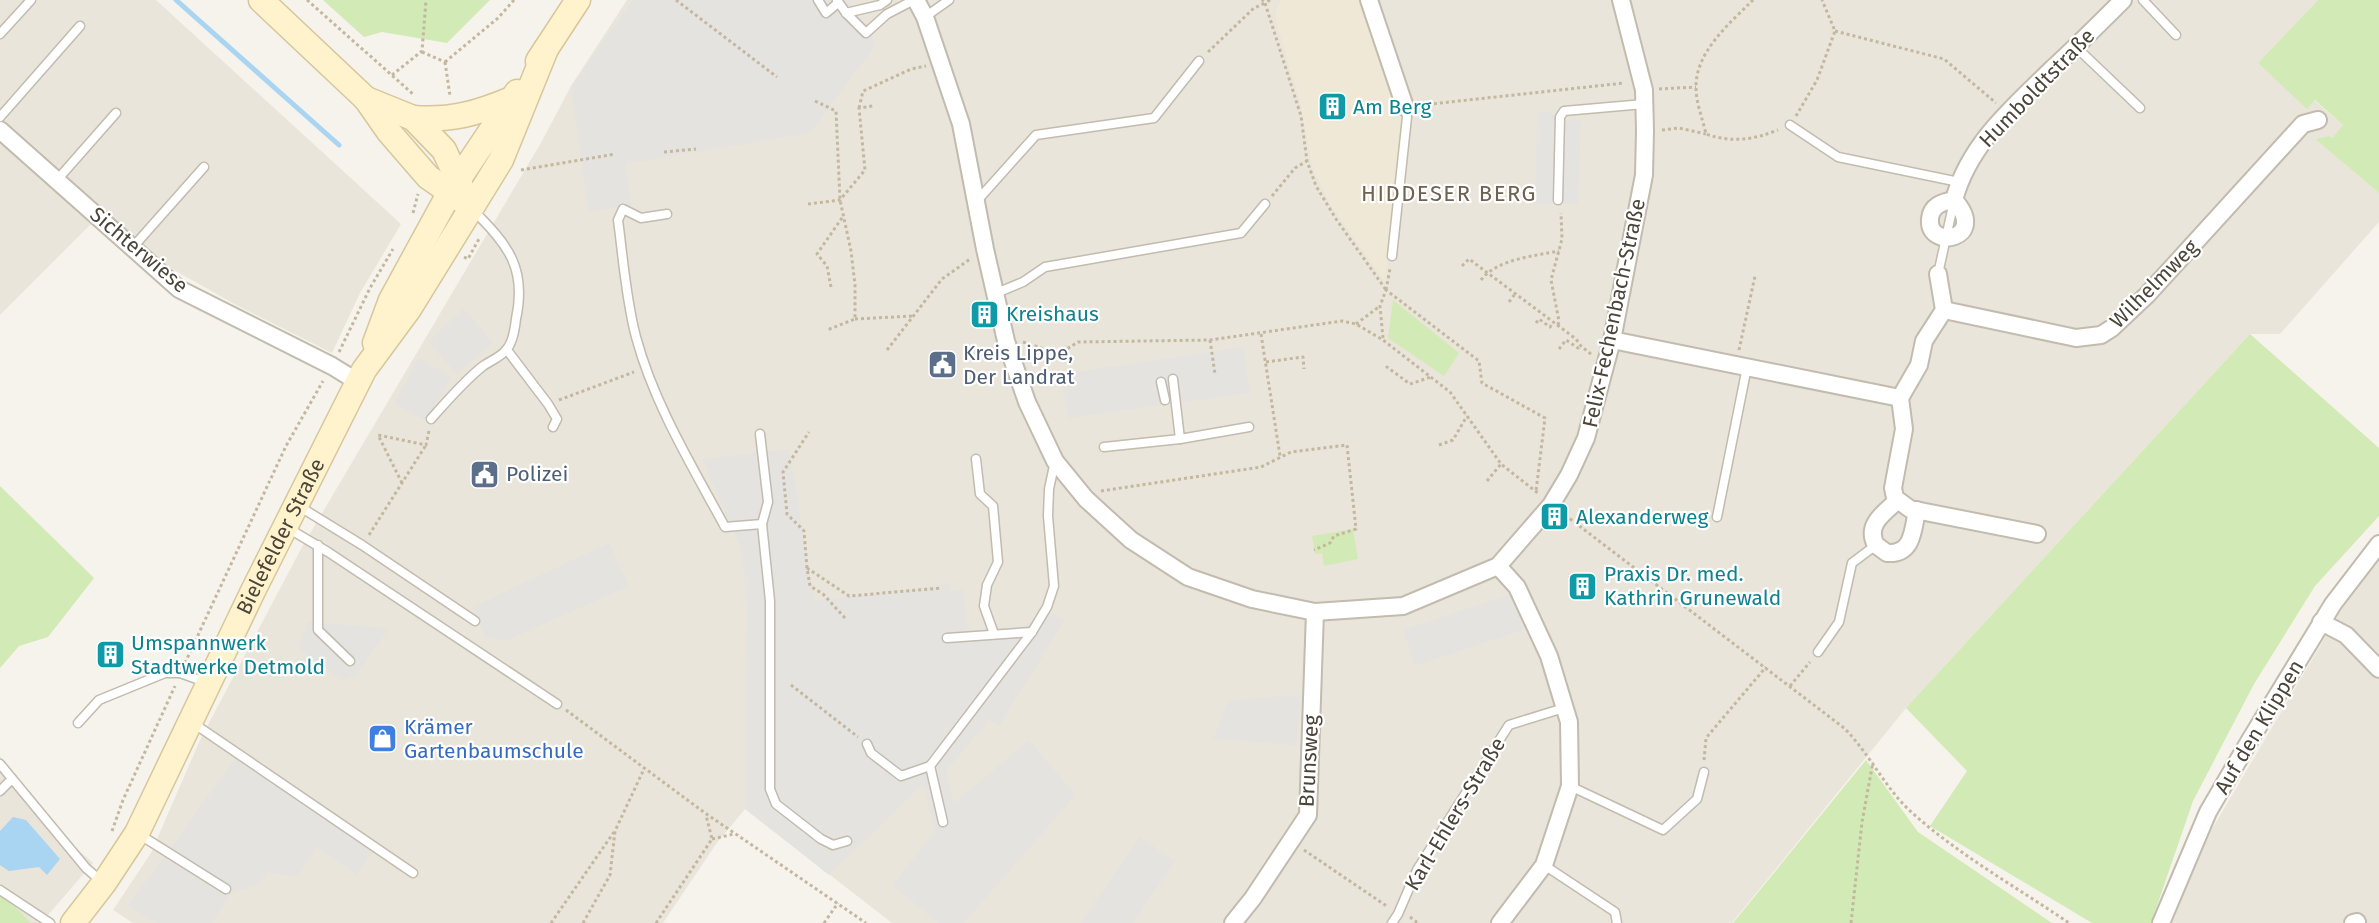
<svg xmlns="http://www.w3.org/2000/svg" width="2379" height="923" viewBox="0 0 2379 923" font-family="'Fira Sans',sans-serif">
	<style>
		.residential { fill: #eae5da }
		.education { fill: #efe8d6 }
		.green { fill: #d2eab5 }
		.parking { fill: #e5e3e0 }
		.water { fill: #a9d4f2 }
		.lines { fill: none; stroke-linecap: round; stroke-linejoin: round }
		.stream { stroke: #a9d4f2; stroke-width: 5 }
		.service-casing { stroke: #c2bbae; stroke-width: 11 }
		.minor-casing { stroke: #c2bbae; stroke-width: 20 }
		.secondary-casing { stroke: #d6c79b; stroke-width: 27 }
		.path { stroke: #c4b79f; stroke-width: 3; stroke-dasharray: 3 3; stroke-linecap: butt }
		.service { stroke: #fff; stroke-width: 8 }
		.minor { stroke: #fff; stroke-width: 16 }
		.secondary { stroke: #fff3cd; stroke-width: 24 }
		.labels { text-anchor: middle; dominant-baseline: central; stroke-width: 4.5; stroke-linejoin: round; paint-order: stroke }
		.street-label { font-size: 21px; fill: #4b4439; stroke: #fff }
		.culture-label { font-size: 21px; fill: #0d838f; stroke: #fff; text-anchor: start }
		.service-label { font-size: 21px; fill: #4e5e75; stroke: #fff; text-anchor: start }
		.shop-label { font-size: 21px; fill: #366cbe; stroke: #fff; text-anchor: start }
		.neighbourhood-label { font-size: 22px; letter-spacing: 1.5px; fill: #6e6250; stroke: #fff }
	</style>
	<rect width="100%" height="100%" fill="#f6f3ec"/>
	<g class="residential">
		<path d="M0,0H156L401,224L360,293L332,353L238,306L174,270L103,212L0,315Z"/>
		<path d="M627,0H1281L1276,12L1302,108L1313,168L1332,206L1385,281L1364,0H2318L2258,63L2307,108L2314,100L2343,125L2332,138L2315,139L2379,193V222L2280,334H2250L1906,708L1732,923H892L745,809L716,844L663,923H133L113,910L151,853L200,740L302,547L542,141L571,86Z"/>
		<path d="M2379,557V923H2172L2179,899L2212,829L2356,585Z"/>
		<path d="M0,756L74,846L93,863L41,923H31L0,891Z"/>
	</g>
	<path class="education" d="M1281,0H1364L1403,116L1385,282L1332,206L1313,168L1302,108L1276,21V12Z"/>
	<g class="green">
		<path d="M323,0H490L447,43L382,32L364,37Z"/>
		<path d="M2318,0H2379V193L2315,139L2329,136L2332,138L2343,125L2315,100L2307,109L2258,63Z"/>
		<path d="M1393,300L1459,353L1444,376L1388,338Z"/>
		<path d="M2250,334L2379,448V516L2315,586L2254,684L2193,801L2151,923H2092L1930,826L1967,771L1906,708Z"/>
		<path d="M0,486L94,578L48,637L19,646L0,668Z"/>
		<path d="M1353,529L1358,559L1324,566L1322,553L1315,554L1312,536Z"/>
		<path d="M1866,760L1918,832L2052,923H1733Z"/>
		<path d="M0,891L31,923H0Z"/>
	</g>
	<g class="parking">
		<path d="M633,0H850L876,45L810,133L625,164L632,205L589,212L571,86Z"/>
		<path d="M1537,112H1551L1565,121L1581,120L1578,204H1535Z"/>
		<path d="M464,309L493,343L457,374L428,341Z"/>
		<path d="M1244,347L1250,393L1068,418L1061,374Z"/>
		<path d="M419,358L451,377L426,421L394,403Z"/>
		<path d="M789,449L815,601L949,584L950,591L963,589L968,631L1019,627L1053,614L1065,620L999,726L989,720L946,771L954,803L1029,740L1076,795L964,923H938L892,885L935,831L923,784L829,875L745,809L747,602L741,549L702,459Z"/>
		<path d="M609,543L629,586L506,641L485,637L472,607Z"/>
		<path d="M1511,594L1523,630L1415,666L1403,630Z"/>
		<path d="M308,622L389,628L357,675L342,679L298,649Z"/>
		<path d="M1300,695L1297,745L1213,739L1228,700Z"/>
		<path d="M235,757L373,852L357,875L317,848L298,877L267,872L258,885L231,893L212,923H156L127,906L174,844Z"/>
		<path d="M1139,837L1175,861L1133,923H1081Z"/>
	</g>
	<path class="water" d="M13,817L26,820L60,859L47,875L39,867L9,871L0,865V831Z"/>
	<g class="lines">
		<path class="stream" d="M176,0L339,145"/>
		<defs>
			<g id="service">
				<path d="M818,0L826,13L838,3"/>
				<path d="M837,0L846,13L866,33L887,14L914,0"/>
				<path d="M2143,0L2176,35"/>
				<path d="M846,13L880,5L887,0"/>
				<path d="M925,17L949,0"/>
				<path d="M0,34L31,0"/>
				<path d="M2076,47L2140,108"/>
				<path d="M0,117L80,26"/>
				<path d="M1790,125L1838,157L1959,182"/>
				<path d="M57,180L116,113"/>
				<path d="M1558,200L1560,117L1564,111L1644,104"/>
				<path d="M976,202L1036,135L1154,118L1199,61"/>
				<path d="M667,214L641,218L623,209L618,220C623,257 626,300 636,337C654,404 692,466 725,527L762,524"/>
				<path d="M133,247L204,167"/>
				<path d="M1392,256L1407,117L1405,107"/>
				<path d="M1938,274L1954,201"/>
				<path d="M994,294L1023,282L1045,267L1241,233L1265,204"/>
				<path d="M507,350L548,404L557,419L553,427"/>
				<path d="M1161,382L1165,400"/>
				<path d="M431,419C447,401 464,381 483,366C490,361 501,357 506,350C512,344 515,328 516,319C527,268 508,245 473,210"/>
				<path d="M760,434L768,502L762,524L770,601V789L776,804L821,839L833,845L847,841"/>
				<path d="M1180,439L1249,427"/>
				<path d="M1104,447L1180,439L1173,379"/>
				<path d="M976,459L980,494L993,506L998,562L987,585L984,606L994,634"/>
				<path d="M297,505L362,545L475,621"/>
				<path d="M1717,517L1747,367"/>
				<path d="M286,527L328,552L557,704"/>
				<path d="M318,545V630L350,661"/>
				<path d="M947,638L1032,632"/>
				<path d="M1818,652L1839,622L1852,563L1876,545"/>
				<path d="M78,723L99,700L165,673H180L208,683"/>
				<path d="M193,723L413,873"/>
				<path d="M867,744L871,753L901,776L930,766L1032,632L1047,607L1054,586L1048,516L1049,489L1055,461"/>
				<path d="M0,764L86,868L101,881"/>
				<path d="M930,766L943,822"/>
				<path d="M1570,786L1663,830L1697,799L1704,772"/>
				<path d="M0,791L12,779"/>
				<path d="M137,833L226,889"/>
				<path d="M1544,865L1615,912L1617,923"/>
				<path d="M0,890L50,923"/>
				<path d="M1392,923L1398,914L1417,870L1509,725L1564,708"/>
			</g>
			<g id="minor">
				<path d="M916,0L925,17L961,124L985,249L1006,341L1027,402L1055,461L1086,499L1131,540L1188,577L1252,599L1315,612L1403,606L1498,566L1551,505L1569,475L1586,438L1612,340L1644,175L1645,131L1644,90L1621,0"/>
				<path d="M1369,0L1405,107"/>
				<path d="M0,130L179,289L332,366L358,382"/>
				<path d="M1954,200C1969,144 2013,107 2053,68C2077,46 2100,23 2123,0"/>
				<path d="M1954,200C1990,239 1927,251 1930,219C1931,205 1943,202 1954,200Z"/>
				<path d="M1938,274L1944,310L1924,341L1919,365L1900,398L1904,429L1893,488L1895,498L1910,509L2037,534"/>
				<path d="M1944,310L2076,338L2101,335L2112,328L2147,295L2303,124L2318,120"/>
				<path d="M1612,340L1900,398"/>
				<path d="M1897,501C1884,513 1865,525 1876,545L1887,553C1913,555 1913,530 1917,510"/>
				<path d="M1498,566L1517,587L1549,656L1569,722L1570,786L1544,865L1500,923"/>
				<path d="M2321,622L2346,635L2379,669"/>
				<path d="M1233,923L1253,898L1308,815L1315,612"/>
				<path d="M2161,923L2208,812L2250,740L2333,604L2379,544"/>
				<path d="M2353,923L2357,922"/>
			</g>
			<g id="secondary">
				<path d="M261,0L366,99L389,132L428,177L461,200"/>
				<path d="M538,61L578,0"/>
				<path d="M366,99L413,118L444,150L463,191"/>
				<path d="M413,118C452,121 478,113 514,98"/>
				<path d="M375,343L391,300L450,192L517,92"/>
				<path id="s1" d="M73,923L104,883L137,833L253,591L364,370L409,309L501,160L546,49"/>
			</g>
		</defs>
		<use href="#service" class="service-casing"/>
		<use href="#minor" class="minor-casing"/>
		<use href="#secondary" class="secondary-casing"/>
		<g class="path">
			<path d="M307,0L413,94"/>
			<path d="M676,0L777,77"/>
			<path d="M1270,0L1265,3L1301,116L1307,161L1316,186L1336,219L1386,290"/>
			<path d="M1753,0C1730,23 1695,52 1696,88C1696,103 1703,120 1706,134C1732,143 1752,140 1778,130"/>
			<path d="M1835,31L1944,59L1996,103"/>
			<path d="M422,52L445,62"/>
			<path d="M1208,52L1254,8L1265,3L1262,0"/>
			<path d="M445,62L450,96"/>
			<path d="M445,62L498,18L514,0"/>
			<path d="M392,75L422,51L426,0"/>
			<path d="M1659,89L1696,87"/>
			<path d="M815,101L836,111L840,200L851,251L855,285V319L827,330"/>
			<path d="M1422,105L1624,83"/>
			<path d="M859,108L863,91L911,69L926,66"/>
			<path d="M1796,116L1817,80L1835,31L1822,0"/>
			<path d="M1662,130L1679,128L1706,134"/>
			<path d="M664,152L696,149"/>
			<path d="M521,170L615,154"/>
			<path d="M1272,196L1295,168L1307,161"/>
			<path d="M808,204L840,200L865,170L859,108L873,106"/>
			<path d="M413,213L418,194"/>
			<path d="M464,257L468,259L480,237"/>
			<path d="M1462,266L1469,259L1576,339L1581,346L1592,355"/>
			<path d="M1481,280C1497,259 1534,256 1559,251"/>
			<path d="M831,287L827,266L817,254L844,215"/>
			<path d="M1386,290L1390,269"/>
			<path d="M1509,302L1515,294"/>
			<path d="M855,319L913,316"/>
			<path d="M1536,323L1539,319L1550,327L1553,323"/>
			<path d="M1356,324L1380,306"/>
			<path d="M1558,325L1559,321L1551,280L1562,239L1561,213"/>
			<path d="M1261,334L1280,456"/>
			<path d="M1383,338L1380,306L1386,290L1479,361L1482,383L1545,418L1536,491"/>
			<path d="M1210,340L1215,374"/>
			<path d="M1023,342L1059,354L1078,342L1210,340L1342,321L1356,324L1383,340L1450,392L1501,464L1539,494"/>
			<path d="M1559,349L1566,340L1578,348L1581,346"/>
			<path d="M887,350L942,279L970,259"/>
			<path d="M1739,350L1755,276"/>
			<path d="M339,352L370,288L393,249"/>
			<path d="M1266,362L1303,357L1304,369"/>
			<path d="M1386,368L1387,367L1410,384"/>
			<path d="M1410,384L1431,377"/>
			<path d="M559,400L634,372"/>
			<path d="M1439,445L1453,440L1467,416"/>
			<path d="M1487,481L1501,464"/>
			<path d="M402,483L378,435L426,445L429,431"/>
			<path d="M1101,491L1261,467L1291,452L1347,445L1356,529L1334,536L1330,543L1314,550"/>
			<path d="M1565,515L1844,728C1868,752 1883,784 1907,808C1955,853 2015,886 2069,923"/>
			<path d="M369,535L426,445"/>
			<path d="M807,568L804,531L787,514L783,472L809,432"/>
			<path d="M845,618L823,594L810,586L807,568L849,596L941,588"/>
			<path d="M185,663L286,446L323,381"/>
			<path d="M791,685L858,737"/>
			<path d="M1790,686L1810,662"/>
			<path d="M566,710L705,813L866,923"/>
			<path d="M1704,760L1706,738L1766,667"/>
			<path d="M112,831L123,800L175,686"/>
			<path d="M712,839L734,834"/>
			<path d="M1304,850L1388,907"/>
			<path d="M1410,917L1418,923"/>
			<path d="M551,923L614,832"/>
			<path d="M583,923L610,875L615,831L644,769"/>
			<path d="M656,923L712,839L706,815"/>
			<path d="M824,923L838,903"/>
			<path d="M1851,923L1862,822L1873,762"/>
		</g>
		<use href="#service" class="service"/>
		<use href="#minor" class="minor"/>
		<use href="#secondary" class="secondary"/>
	</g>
	<defs>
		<symbol id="building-square" viewBox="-11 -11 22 22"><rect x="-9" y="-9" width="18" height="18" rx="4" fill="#0f9aa8" stroke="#fff"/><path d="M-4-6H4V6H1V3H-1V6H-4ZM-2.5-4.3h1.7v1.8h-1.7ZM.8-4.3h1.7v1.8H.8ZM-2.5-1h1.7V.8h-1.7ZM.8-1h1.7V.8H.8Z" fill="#fff"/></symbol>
		<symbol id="civic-square" viewBox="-11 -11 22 22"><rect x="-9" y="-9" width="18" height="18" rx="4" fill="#5c6f8a" stroke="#fff"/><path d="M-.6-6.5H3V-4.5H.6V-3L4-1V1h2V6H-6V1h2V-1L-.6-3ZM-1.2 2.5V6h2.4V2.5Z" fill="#fff"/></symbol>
		<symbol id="shop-square" viewBox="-11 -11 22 22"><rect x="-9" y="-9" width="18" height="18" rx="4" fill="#3f7fe0" stroke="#fff"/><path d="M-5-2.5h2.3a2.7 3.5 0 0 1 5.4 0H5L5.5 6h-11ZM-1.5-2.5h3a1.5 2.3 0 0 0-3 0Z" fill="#fff"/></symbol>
	</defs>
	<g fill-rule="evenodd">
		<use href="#building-square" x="1316" y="90" width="33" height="33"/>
		<use href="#building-square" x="968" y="298" width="33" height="33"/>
		<use href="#civic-square" x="926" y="348" width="33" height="33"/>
		<use href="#civic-square" x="468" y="458" width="33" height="33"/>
		<use href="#building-square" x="1538" y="500" width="33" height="33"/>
		<use href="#building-square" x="1566" y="570" width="33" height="33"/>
		<use href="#building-square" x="94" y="638" width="33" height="33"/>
		<use href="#shop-square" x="366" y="722" width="33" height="33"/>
	</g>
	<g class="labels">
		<g class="street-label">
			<text transform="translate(2037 88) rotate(-46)">Humboldtstraße</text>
			<text transform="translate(139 250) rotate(40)">Sichterwiese</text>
			<text transform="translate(2154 284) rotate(-45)">Wilhelmweg</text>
			<text transform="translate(1614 313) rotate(-78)">Felix-Fechenbach-Straße</text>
			<text stroke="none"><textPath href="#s1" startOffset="440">Bielefelder Straße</textPath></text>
			<text transform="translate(2259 727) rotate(-59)">Auf den Klippen</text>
			<text transform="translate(1309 761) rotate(-87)">Brunsweg</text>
			<text transform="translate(1455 814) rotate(-59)">Karl-Ehlers-Straße</text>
		</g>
		<g class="culture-label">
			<text x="1353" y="107">Am Berg</text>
			<text x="1006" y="314">Kreishaus</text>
			<text x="1576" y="517">Alexanderweg</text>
			<text x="1604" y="574">Praxis Dr. med.<tspan x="1604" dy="24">Kathrin Grunewald</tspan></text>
			<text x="131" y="643">Umspannwerk<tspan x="131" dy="24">Stadtwerke Detmold</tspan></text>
		</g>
		<g class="service-label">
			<text x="963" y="353">Kreis Lippe,<tspan x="963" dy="24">Der Landrat</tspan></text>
			<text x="506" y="474">Polizei</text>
		</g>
		<g class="shop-label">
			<text x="404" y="727">Krämer<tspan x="404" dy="24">Gartenbaumschule</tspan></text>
		</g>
		<g class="neighbourhood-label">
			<text x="1449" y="193">HIDDESER BERG</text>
		</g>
	</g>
</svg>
